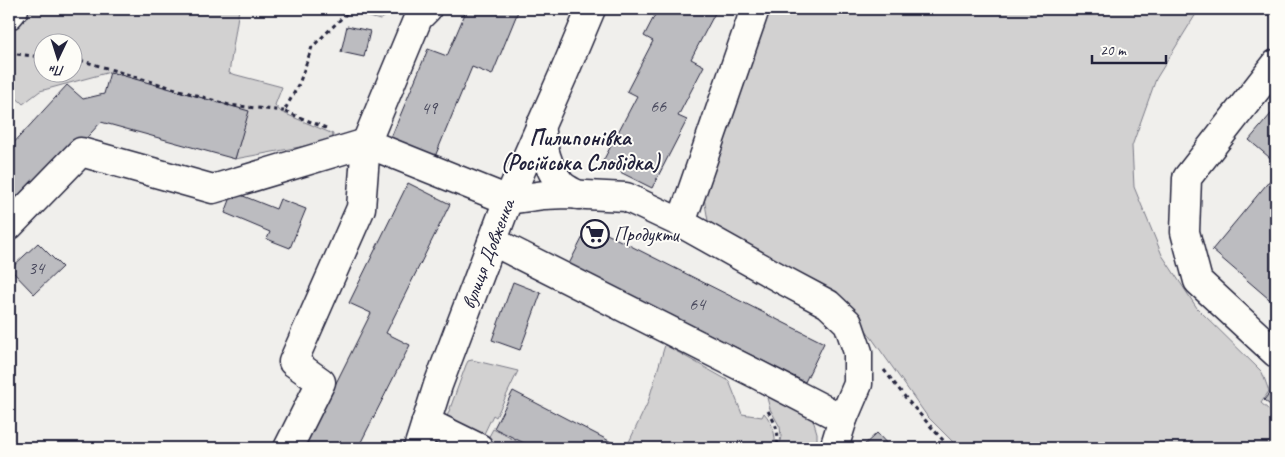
<svg xmlns="http://www.w3.org/2000/svg" width="1285" height="457" viewBox="0 0 1285 457" font-family="Caveat,sans-serif">
	<style>
		.green { fill: #d2d1d1; stroke: #7a7a86; fill-rule: evenodd }
		.building { fill: #bcbcc0; stroke: #22223b }
		.lines { fill: none; stroke-linecap: round; stroke-linejoin: round }
		.minor-casing { stroke: #22223b; stroke-width: 31 }
		.path { stroke: #22223b; stroke-width: 3; stroke-dasharray: 4 4; stroke-linecap: butt }
		.minor { stroke: #fdfcf7; stroke-width: 28 }
		.labels { text-anchor: middle; dominant-baseline: central; stroke-width: 4; stroke-linejoin: round; paint-order: stroke }
		.number-label { font-size: 18px; fill: #48485c }
		.poi-label { font-size: 20px; fill: #22223b; stroke: #fdfcf7; text-anchor: start }
		.street-label { font-size: 20px; fill: #22223b; stroke: #fdfcf7 }
		.quarter-label { font-size: 22px; font-weight: bold; fill: #22223b; stroke: #fdfcf7 }
	</style>
	<rect width="100%" height="100%" fill="#f0efec"/>
	<filter id="ink" filterUnits="userSpaceOnUse"><feTurbulence type="fractalNoise" baseFrequency=".02" numOctaves="2"/><feDisplacementMap in="SourceGraphic" scale="10" xChannelSelector="R" yChannelSelector="G"/><feConvolveMatrix kernelMatrix="1 2 1 2 8 2 1 2 1" color-interpolation-filters="sRGB"/></filter>
	<g filter="url(#ink)">
		<g class="green">
			<path d="M35,9H239L229,73L282,87L275,105L281,112L333,134L332,141L235,159L248,111L110,72L40,91L23,104L9,91V31ZM42,42H72V72H42Z"/>
			<path d="M342,9H396L380,20Z"/>
			<path d="M765,9H1199L1156,79L1132,146L1134,187L1162,255L1197,308L1262,372L1269,391L1261,403L1276,416V448H959L927,416L849,306L736,247L708,221L702,186Z"/>
			<path d="M665,345L729,381L742,414L762,417L764,413C773,423 776,435 775,448H642L629,442L648,402Z"/>
			<path d="M472,360L518,371L496,417L493,415L481,440L445,422L466,365L468,361Z"/>
			<path d="M773,396L809,415L814,423L817,433V448H779L781,436L780,427L770,409L767,398Z"/>
			<path d="M493,429L528,447L527,448H499L486,442Z"/>
		</g>
		<g class="building">
			<path d="M467,9H519L492,75L472,67L434,159L390,140L428,49L447,56Z"/>
			<path d="M658,9H706L715,13L691,59L704,66L678,116L687,120L652,188L602,163L637,96L627,91L653,41L644,36Z"/>
			<path d="M347,26L370,31L364,57L341,52Z"/>
			<path d="M110,72L249,111L235,159L101,122L9,223V148L67,85L83,99L104,94Z"/>
			<path d="M1276,108V163L1249,140Z"/>
			<path d="M1276,173V305L1212,250Z"/>
			<path d="M408,183L450,204L386,333L410,345L358,448H317L306,443L371,313L349,303Z"/>
			<path d="M233,192L276,209L280,199L306,209L290,248L267,239L270,232L225,213Z"/>
			<path d="M589,225L824,343L805,382L569,264Z"/>
			<path d="M38,243L62,267L34,294L10,269Z"/>
			<path d="M513,282L541,293L520,350L492,340Z"/>
			<path d="M1276,385V410L1264,400Z"/>
			<path d="M513,391L623,448H534L494,428Z"/>
			<path d="M877,433L891,448H861Z"/>
		</g>
		<g class="lines">
			<defs>
				<g id="minor">
					<path d="M427,9L418,18L366,143L508,200L544,195L566,194L626,197L681,223L783,280L828,304L848,323L858,352V384L843,419L835,445L836,448"/>
					<path d="M9,15L14,9"/>
					<path d="M1276,64L1187,178L1185,232L1198,281L1276,353"/>
					<path d="M540,126C543,146 547,169 561,184C565,189 573,192 578,195"/>
					<path d="M681,223L755,9"/>
					<path d="M9,226L81,152L213,189L366,143L361,208L293,362L321,382L288,448"/>
					<path d="M492,241L758,375L843,419"/>
					<path d="M426,422L479,448"/>
					<path d="M418,448L438,385L508,200L564,73L591,9"/>
				</g>
			</defs>
			<use href="#minor" class="minor-casing"/>
			<g class="path">
				<path d="M9,53L42,57"/>
				<path d="M72,60L83,61L229,105L284,111"/>
				<path d="M326,128L284,111L299,84L312,47L347,13"/>
				<path d="M884,370L909,402L950,448"/>
				<path d="M768,411C777,426 779,431 777,448"/>
			</g>
			<use href="#minor" class="minor"/>
		</g>
	</g>
	<defs>
		<symbol id="supermarket-ring" viewBox="-11 -11 22 22"><circle r="9.5" fill="#fdfcf7" stroke="#22223b" stroke-width="1.5"/><path d="M-6-5.5h2.5l.6 2H6L4.5 2H-2.5L-4.4-4H-6ZM-1.5 3.2a1.3 1.3 0 1 0 .1 0ZM3 3.2a1.3 1.3 0 1 0 .1 0Z" fill="#22223b"/></symbol>
	</defs>
	<g fill-rule="evenodd">
		<use href="#supermarket-ring" x="579" y="218" width="32" height="32"/>
	</g>
	<g class="labels">
		<g class="number-label">
			<text x="658" y="106">66</text>
			<text x="429" y="108">49</text>
			<text x="36" y="268">34</text>
			<text x="697" y="304">64</text>
		</g>
		<g class="poi-label">
			<text x="614" y="234">Продукти</text>
		</g>
		<g class="street-label">
			<text transform="translate(488 254) rotate(-69)">вулиця Довженка</text>
		</g>
		<g class="quarter-label">
			<text x="580" y="138">Пилипонівка<tspan x="580" dy="25">(Російська Слобідка)</tspan></text>
		</g>
	</g>
	<rect width="1285" height="457" fill="none" stroke="#fdfcf7" stroke-width="30"/>
	<rect x="15" y="15" width="1255" height="427" fill="none" stroke="#22223b" stroke-width="2" filter="url(#ink)"/>
	<g transform="translate(58 58) rotate(184)"><circle r="24" fill="#fdfcf7" stroke="#a5a5ac"/>
	<path d="M0-4L9 19L0 12L-9 19Z" fill="#22223b"/>
	<text y="-8" font-size="14" font-weight="bold" text-anchor="middle" fill="#22223b">Пн</text>
	</g>
	<path d="M1092 55v8h74v-8" fill="none" stroke="#22223b" stroke-width="2.5"/>
	<text x="1100" y="55" font-size="15" fill="#22223b" stroke="#fdfcf7" stroke-width="4" paint-order="stroke">20 m</text>
</svg>
